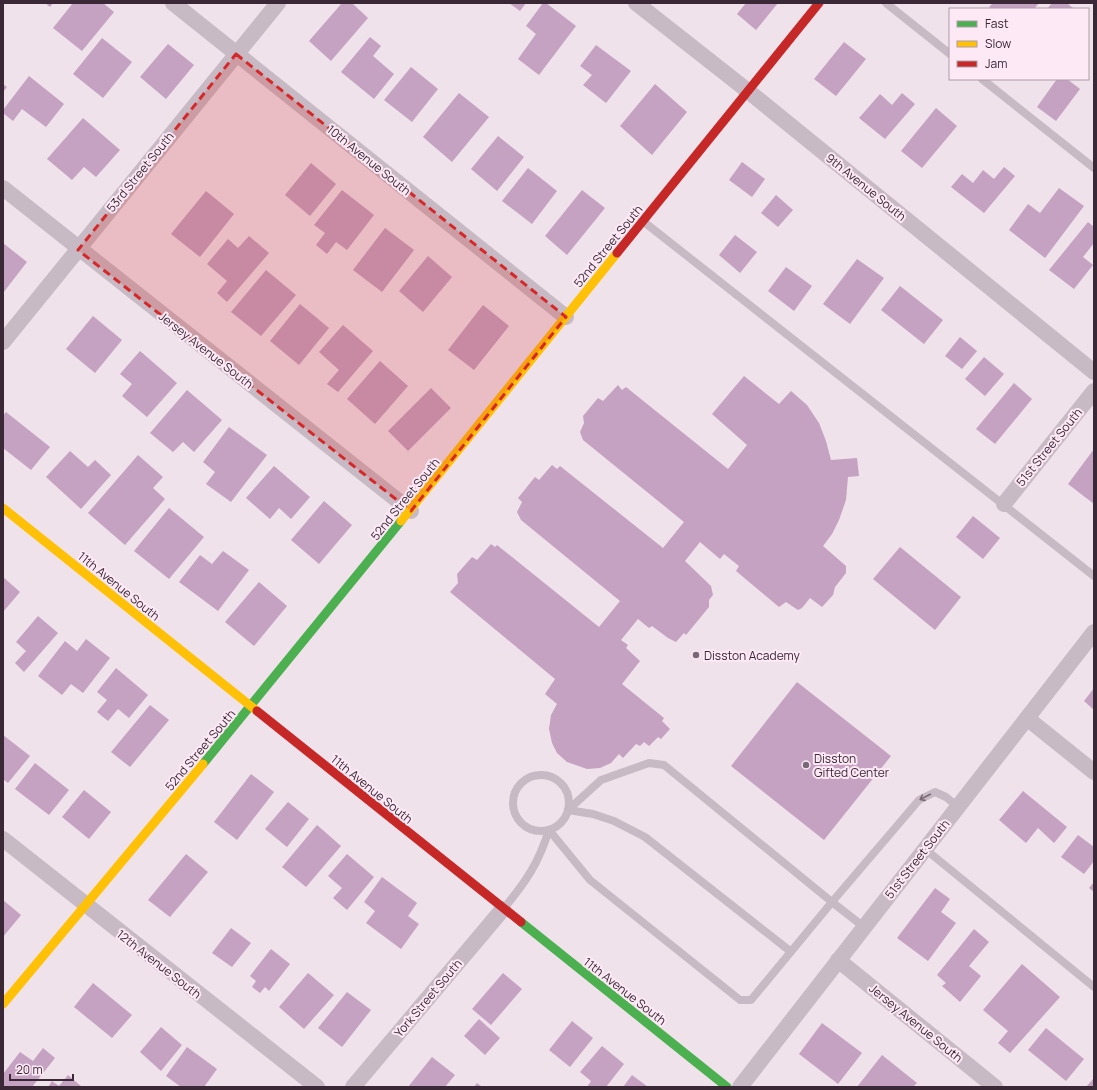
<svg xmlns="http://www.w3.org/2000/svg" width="1097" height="1090" viewBox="0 0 1097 1090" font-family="Manrope,sans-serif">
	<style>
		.building { fill: #c5a2c1 }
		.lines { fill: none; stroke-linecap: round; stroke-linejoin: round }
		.lane { stroke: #c8bac4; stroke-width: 8 }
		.street { stroke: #c8bac4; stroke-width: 16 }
		.fast { stroke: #4caf50; stroke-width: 9 }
		.slow { stroke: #ffc107; stroke-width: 9 }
		.jam { stroke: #c62828; stroke-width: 9 }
		.oneway { stroke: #7a6a76 }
		.marked { fill: #d62828; fill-opacity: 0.2; stroke: #d62828; stroke-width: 3; stroke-dasharray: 8 5; stroke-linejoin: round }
		.poi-dot { fill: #796976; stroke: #fce9f5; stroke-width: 1.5 }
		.labels { text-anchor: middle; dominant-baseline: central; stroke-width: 4; stroke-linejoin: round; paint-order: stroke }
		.street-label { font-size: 12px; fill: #3a2837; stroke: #fce9f5 }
		.poi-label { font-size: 12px; fill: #3a2837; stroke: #fce9f5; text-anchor: start }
	</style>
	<rect width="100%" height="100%" fill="#efe2eb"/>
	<g class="building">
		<path d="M45,3H53L50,7Z"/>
		<path d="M73,3H103L114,12L82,51L53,28Z"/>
		<path d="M342,3H352L368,18L331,61L309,41Z"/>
		<path d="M509,3H526L520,11Z"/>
		<path d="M543,3H546L576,26L539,75L518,59L536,34L526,26Z"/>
		<path d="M746,3H778L756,30L737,14Z"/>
		<path d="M993,3H1039L1034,9H992L989,7Z"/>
		<path d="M1052,3H1067L1074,9H1047Z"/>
		<path d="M370,37L381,46L373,56L394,74L374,99L341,72Z"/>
		<path d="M102,38L132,62L103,98L73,74Z"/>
		<path d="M844,42L866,59L836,96L814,79Z"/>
		<path d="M168,44L194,65L166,99L140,77Z"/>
		<path d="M596,45L631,71L606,103L583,85L592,75L580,66Z"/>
		<path d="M411,67L438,89L412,122L384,100Z"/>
		<path d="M29,76L64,104L46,127L22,109L13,121L3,113V110Z"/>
		<path d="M1057,79H1067L1080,89L1056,121L1037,107Z"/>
		<path d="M3,84L7,87L3,92Z"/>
		<path d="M655,84L687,112L652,155L620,126Z"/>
		<path d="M459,93L489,117L452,162L423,137Z"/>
		<path d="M902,93L915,104L885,139L859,118L880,94L892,105Z"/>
		<path d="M936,108L957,126L922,168L901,151Z"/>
		<path d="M83,118L120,150L96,177L84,167L72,180L47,159Z"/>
		<path d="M498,136L524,157L497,191L471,169Z"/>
		<path d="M742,162L765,179L752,197L729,180Z"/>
		<path d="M311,163L336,184L310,216L285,195Z"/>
		<path d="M1004,167L1015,176L984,213L951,187L962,174L973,183L983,170L994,179Z"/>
		<path d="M528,168L557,191L532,224L502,201Z"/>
		<path d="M1059,188L1084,206L1045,258L1009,230L1028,204L1040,213Z"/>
		<path d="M342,190L374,215L347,250L336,242L327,254L316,245L325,233L314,225Z"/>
		<path d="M582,190L605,208L567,255L545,236Z"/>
		<path d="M206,191L234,214L200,257L171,234Z"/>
		<path d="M776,195L793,210L778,227L761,213Z"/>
		<path d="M1088,222L1094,227V243L1083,257L1093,265L1074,289L1049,270Z"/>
		<path d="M385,228L414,250L382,292L353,270Z"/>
		<path d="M735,235L757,252L740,273L719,255Z"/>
		<path d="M249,236L269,253L227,302L217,293L227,281L207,264L228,239L238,248Z"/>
		<path d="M3,243L27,262L3,293Z"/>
		<path d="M428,256L452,277L423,312L399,291Z"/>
		<path d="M857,259L884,278L850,324L823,304Z"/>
		<path d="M786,267L812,286L794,311L768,291Z"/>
		<path d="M266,270L296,295L261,336L231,312Z"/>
		<path d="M900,286L943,320L924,344L881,310Z"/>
		<path d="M300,304L329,328L299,365L270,341Z"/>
		<path d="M483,305L509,326L474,370L448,350Z"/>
		<path d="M93,316L122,340L95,373L66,349Z"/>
		<path d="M343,325L373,351L338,392L327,384L339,370L319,352Z"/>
		<path d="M960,337L977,351L962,369L945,356Z"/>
		<path d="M140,351L177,383L147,417L122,396L132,384L120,374Z"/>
		<path d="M984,357L1004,374L985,396L965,379Z"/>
		<path d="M380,361L408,386L375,424L347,399Z"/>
		<path d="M744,376L779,404L791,391L807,405L819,423L826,441L831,460L857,458L859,476L848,477L846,500L839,520L832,534L823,546L846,566V573L835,587L833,595L822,607L810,598L802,608L798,610L786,602L779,607L736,571L739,566L724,554L720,559L700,542L685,561L711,586L713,595L709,600V607L686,635L684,633L676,642L668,638L652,626L649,628L638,619L621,640L628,645L626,648L640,661L622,684L664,718L662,721L670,729L661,739L658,737L649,746L644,742L640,746L636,744L623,758L619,754L611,763L600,768L587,769L567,762L557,753L552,743L549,729L551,715L557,704L545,694L555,679L450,592L458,583L457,574L472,557L477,560L491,544L495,547L497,545L599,627L620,601L521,520L517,512L522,502L518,498L535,477L539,480L552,465L557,469L560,466L663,548L684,522L583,440L580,432L584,423L583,416L598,398L603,401L618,385L622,390L626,387L728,469L747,445L712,414Z"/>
		<path d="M1014,383L1032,399L995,444L976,429Z"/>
		<path d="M431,388L451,408L408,451L388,431Z"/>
		<path d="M187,390L222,420L194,452L183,442L173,452L150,433Z"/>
		<path d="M6,412L50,447L31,470L3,448V416Z"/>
		<path d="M229,427L267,455L231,502L206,484L215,472L203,462Z"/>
		<path d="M1094,449V504L1068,484Z"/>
		<path d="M70,451L88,467L95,460L111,475L81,509L46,477Z"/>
		<path d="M138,455L163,477L153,488L165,499L125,545L88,513Z"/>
		<path d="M274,466L310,497L291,519L279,508L270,519L246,498Z"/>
		<path d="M324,501L352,525L319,564L291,540Z"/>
		<path d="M169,508L204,537L169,579L134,551Z"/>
		<path d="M973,516L1000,538L983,559L956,537Z"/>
		<path d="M900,547L961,597L935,630L873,579Z"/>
		<path d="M223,551L249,570L218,611L179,582L200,555L212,564Z"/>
		<path d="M3,577L20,592L3,612Z"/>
		<path d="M259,582L287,606L254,646L225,622Z"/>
		<path d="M38,616L58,633L24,672L15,663L26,651L16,642Z"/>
		<path d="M86,639L110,658L83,693L71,684L62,695L38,676L65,641L77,651Z"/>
		<path d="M116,668L148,695L129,718L118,709L108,721L97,712L107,700L97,692Z"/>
		<path d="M797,682L891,756L824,840L731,766Z"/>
		<path d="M1094,688V710L1084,701Z"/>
		<path d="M150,705L169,720L130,767L111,752Z"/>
		<path d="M3,735L30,756L8,783L3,779Z"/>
		<path d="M35,763L69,790L49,815L15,789Z"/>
		<path d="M251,774L274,792L237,840L214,822Z"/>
		<path d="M84,790L111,812L89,839L62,817Z"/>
		<path d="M1023,791L1067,827L1054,843L1038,828L1026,843L999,820Z"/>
		<path d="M288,802L309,819L287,847L265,829Z"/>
		<path d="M317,825L341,846L306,887L282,867Z"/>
		<path d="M1078,835L1094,847V861L1084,874L1061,857Z"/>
		<path d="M186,854L208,872L170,917L148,900Z"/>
		<path d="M347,854L374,877L347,910L333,898L342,888L328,876Z"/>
		<path d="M382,877L417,903L408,916L419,924L401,949L366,923L375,911L364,902Z"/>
		<path d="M1094,882V892L1089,888Z"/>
		<path d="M935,888L950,899L941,912L956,923L928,961L897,938Z"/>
		<path d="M3,900L21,915L3,937Z"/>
		<path d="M231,928L251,943L232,967L212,953Z"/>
		<path d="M974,929L989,942L969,966L981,976L960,1002L942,986L946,983L937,975Z"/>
		<path d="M271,949L290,964L269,991L265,987L260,993L252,987L256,981L250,976Z"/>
		<path d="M1022,964L1060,997L1010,1053L998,1043L1008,1031L983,1010Z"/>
		<path d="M308,973L334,995L304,1029L279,1007Z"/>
		<path d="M503,973L522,989L491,1025L472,1009Z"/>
		<path d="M93,983L132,1015L112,1038L74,1007Z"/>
		<path d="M347,992L371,1010L342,1047L318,1028Z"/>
		<path d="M479,1019L500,1038L485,1055L464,1036Z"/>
		<path d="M572,1021L593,1038L570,1067L549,1050Z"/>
		<path d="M822,1023L862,1053L838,1084L799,1054Z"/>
		<path d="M161,1027L182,1045L161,1071L140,1052Z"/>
		<path d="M1046,1028L1084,1059L1066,1081L1028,1050Z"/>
		<path d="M602,1046L624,1064L606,1087H587L591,1081L580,1072Z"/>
		<path d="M187,1047L217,1069L204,1087H181L166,1076Z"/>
		<path d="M43,1048L55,1058L32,1087H3V1074L20,1052L33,1061Z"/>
		<path d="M882,1055L917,1083L913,1087H857Z"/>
		<path d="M432,1057L455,1075L445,1087H408Z"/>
		<path d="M68,1075L82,1087H48L52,1081L59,1086Z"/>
		<path d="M632,1075L648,1087H623Z"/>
		<path d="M1094,1078V1087H1086Z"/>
		<path d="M477,1083L482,1087H474Z"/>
	</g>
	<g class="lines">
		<g class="lane">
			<path d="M886,3L950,54"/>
			<path d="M982,79L1094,168"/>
			<path d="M644,222L1094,576"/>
			<circle cx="541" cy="803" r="28"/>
			<path d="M568,810L601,780L649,763L664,765L832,902L919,800L935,792L946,797L958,807"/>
			<path d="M568,810L593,814L614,821L645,837L790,951"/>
			<path d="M549,830L590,880L740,1000H751L832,902L864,927"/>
			<path d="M925,849L1094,987"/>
			<path d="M505,907C527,880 538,864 549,830"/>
		</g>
		<g class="street">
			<path d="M173,3L566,317"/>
			<path d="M636,3L748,91L1094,372"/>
			<path d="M3,188L411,511"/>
			<path d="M3,342L278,3"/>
			<path d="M1004,504L1094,391"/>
			<path d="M1028,719L1094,772"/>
			<path d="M3,839L317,1087"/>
			<path d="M838,960L995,1087"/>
			<path d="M353,1087L503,909"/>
			<path d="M740,1087L1094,632"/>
		</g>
		<g class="fast">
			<path d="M203,764L401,521"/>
			<path d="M521,922L727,1087"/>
		</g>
		<g class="slow">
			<path d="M3,508L257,711"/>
			<path d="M401,521L617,253"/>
			<path d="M3,1004L203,764"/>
		</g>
		<g class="jam">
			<path d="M617,253L819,3"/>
			<path d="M257,711L521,922"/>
		</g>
	</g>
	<defs><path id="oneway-shaft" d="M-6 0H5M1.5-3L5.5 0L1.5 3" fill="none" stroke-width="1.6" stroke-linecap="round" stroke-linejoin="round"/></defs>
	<use class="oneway" href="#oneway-shaft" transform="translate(925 797) rotate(153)"/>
	<path class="marked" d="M236,54L566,317L411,511L78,250Z"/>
	<g class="poi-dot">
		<circle cx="696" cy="655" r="4"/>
		<circle cx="806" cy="765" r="4"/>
	</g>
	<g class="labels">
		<g class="street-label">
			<text transform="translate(369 160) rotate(39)">10th Avenue South</text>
			<text transform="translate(140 172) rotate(-51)">53rd Street South</text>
			<text transform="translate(866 187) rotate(39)">9th Avenue South</text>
			<text transform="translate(608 246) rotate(-51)">52nd Street South</text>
			<text transform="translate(206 350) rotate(38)">Jersey Avenue South</text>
			<text transform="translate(1049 447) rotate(-51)">51st Street South</text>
			<text transform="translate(405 499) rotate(-51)">52nd Street South</text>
			<text transform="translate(119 586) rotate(39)">11th Avenue South</text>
			<text transform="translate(200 750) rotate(-50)">52nd Street South</text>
			<text transform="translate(372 789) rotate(39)">11th Avenue South</text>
			<text transform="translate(917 859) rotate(-52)">51st Street South</text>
			<text transform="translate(159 964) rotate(38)">12th Avenue South</text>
			<text transform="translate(625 991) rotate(38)">11th Avenue South</text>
			<text transform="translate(428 998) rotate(-50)">York Street South</text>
			<text transform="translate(916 1023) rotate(39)">Jersey Avenue South</text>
		</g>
		<g class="poi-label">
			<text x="704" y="655">Disston Academy</text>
			<text x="814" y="758">Disston<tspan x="814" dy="14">Gifted Center</tspan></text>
		</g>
	</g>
	<rect width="1097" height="1090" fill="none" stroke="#3a2837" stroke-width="8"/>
	<rect x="949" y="8" width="140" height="72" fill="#fce9f5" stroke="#ae9ca9"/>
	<rect x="957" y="21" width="20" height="6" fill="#4caf50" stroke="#ae9ca9"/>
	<text x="985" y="28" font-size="12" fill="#3a2837">Fast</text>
	<rect x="957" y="41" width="20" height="6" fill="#ffc107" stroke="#ae9ca9"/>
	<text x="985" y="48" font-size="12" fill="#3a2837">Slow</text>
	<rect x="957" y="61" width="20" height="6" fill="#c62828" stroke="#ae9ca9"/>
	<text x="985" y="68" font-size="12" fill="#3a2837">Jam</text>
	<path d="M10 1074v6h63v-6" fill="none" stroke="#3a2837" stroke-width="2"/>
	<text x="16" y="1074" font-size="12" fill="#3a2837" stroke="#fce9f5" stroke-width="3" paint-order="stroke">20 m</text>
</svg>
